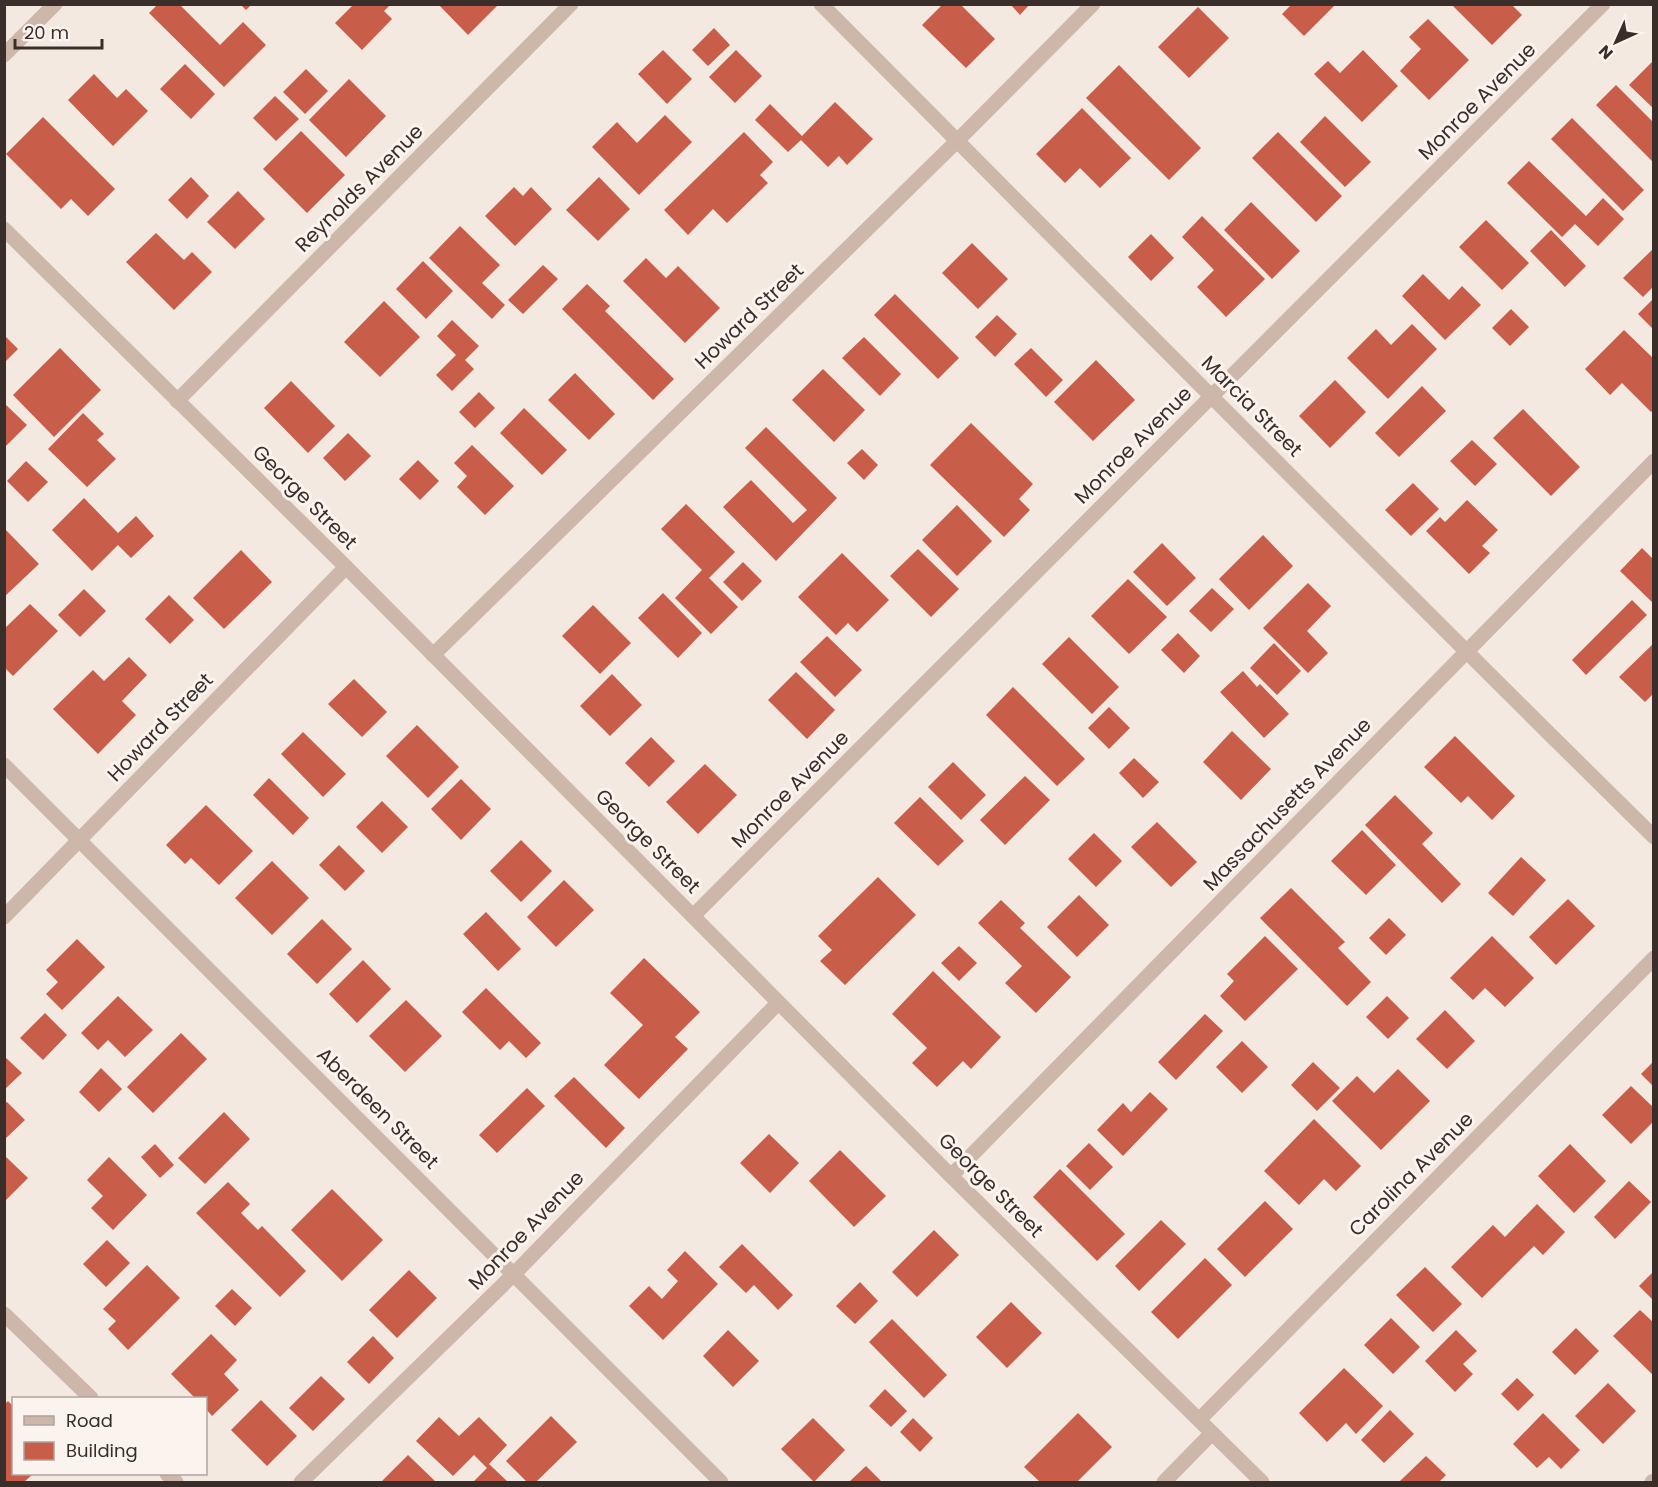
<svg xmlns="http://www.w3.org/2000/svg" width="1658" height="1487" viewBox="0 0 1658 1487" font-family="Poppins,sans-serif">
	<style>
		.building { fill: #c85d4a }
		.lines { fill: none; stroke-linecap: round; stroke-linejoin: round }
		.minor { stroke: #cdb7ab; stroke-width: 15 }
		.labels { text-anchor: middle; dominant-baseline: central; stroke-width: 6; stroke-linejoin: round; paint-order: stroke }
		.street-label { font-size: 20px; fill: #3a2e2b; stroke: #fbf3ed }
	</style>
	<rect width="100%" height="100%" fill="#f4e9e0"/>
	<g class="building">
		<path d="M158,4H179L220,45L243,22L266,45L224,87L149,13Z"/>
		<path d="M240,4H252L246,10Z"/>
		<path d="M354,4H391L384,11L392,19L362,50L335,23Z"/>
		<path d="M438,4H499L468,35Z"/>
		<path d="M943,4H960L995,39L966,68L922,25Z"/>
		<path d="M1010,4H1030L1020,15Z"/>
		<path d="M1292,4H1336L1304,36L1282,14Z"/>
		<path d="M1451,4H1511L1522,15L1492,45Z"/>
		<path d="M1198,7L1229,38L1189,78L1158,47Z"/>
		<path d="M1428,19L1469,60L1429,100L1400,71L1421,49L1409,37Z"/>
		<path d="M714,28L730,45L708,66L692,50Z"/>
		<path d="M663,50L692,79L667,104L638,74Z"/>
		<path d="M736,50L762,76L735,103L709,77Z"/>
		<path d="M1363,50L1398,86L1362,122L1314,74L1328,61L1340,73Z"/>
		<path d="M1654,60V109L1629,85Z"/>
		<path d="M185,64L215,94L191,119L160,89Z"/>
		<path d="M1119,65L1201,148L1169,180L1086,98Z"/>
		<path d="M306,69L328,91L305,114L283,92Z"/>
		<path d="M94,74L117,98L126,89L148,111L113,146L68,100Z"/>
		<path d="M349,79L386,116L346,157L309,120Z"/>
		<path d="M1616,85L1654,123V163L1596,105Z"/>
		<path d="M275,96L299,119L276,141L253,118Z"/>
		<path d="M835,102L873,139L847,165L839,156L828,167L801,140L788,152L755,120L770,104L802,136Z"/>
		<path d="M1082,108L1131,158L1100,188L1080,168L1065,183L1036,154Z"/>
		<path d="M665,115L692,142L639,195L592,147L617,122L637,143Z"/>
		<path d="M1325,116L1371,162L1345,187L1300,142Z"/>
		<path d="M43,117L115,189L88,216L71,199L61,209L6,154Z"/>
		<path d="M1572,118L1644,190L1623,211L1551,139Z"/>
		<path d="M301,131L345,175L307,213L263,169Z"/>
		<path d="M744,132L773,162L760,175L768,183L727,223L713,209L688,235L664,210Z"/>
		<path d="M1278,132L1342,196L1316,222L1252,158Z"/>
		<path d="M1529,161L1586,216L1603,198L1624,219L1598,246L1575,224L1562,237L1507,183Z"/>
		<path d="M191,177L209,196L187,219L168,200Z"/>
		<path d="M599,177L630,209L598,241L566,210Z"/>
		<path d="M514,187L523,196L531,187L552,209L515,246L485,216Z"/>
		<path d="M238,191L265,219L235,249L207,222Z"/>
		<path d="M1251,202L1300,251L1272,279L1224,230Z"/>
		<path d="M1202,216L1265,279L1226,317L1197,287L1214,270L1182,237Z"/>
		<path d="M1486,220L1529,263L1502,290L1459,247Z"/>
		<path d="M460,226L500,265L482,283L505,305L492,319L429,258Z"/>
		<path d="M1551,230L1586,266L1565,287L1530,251Z"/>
		<path d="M156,233L184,260L192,252L212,272L174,310L126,262Z"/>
		<path d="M1151,234L1174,258L1151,281L1128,257Z"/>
		<path d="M972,243L1008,279L978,309L942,273Z"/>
		<path d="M1654,248V286L1643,297L1623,278Z"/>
		<path d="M646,258L666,278L678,266L720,308L685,343L623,281Z"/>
		<path d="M423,261L453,291L426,319L396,289Z"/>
		<path d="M543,265L558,279L523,314L508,300Z"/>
		<path d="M1423,274L1449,300L1462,286L1481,305L1445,340L1402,296Z"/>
		<path d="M587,284L610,306L605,311L674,379L653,400L562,309Z"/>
		<path d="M895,294L959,358L938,379L874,315Z"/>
		<path d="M1654,298V330L1638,314Z"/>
		<path d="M384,301L420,337L380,377L344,342Z"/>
		<path d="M1511,309L1529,327L1510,346L1492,328Z"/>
		<path d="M997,315L1017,334L995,357L975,337Z"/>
		<path d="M452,320L479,346L465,360L474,369L452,391L436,375L456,355L437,336Z"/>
		<path d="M1412,324L1437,349L1388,399L1347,358L1376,329L1391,345Z"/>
		<path d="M1624,330L1654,359V409L1651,412L1622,383L1610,395L1585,369Z"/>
		<path d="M4,335L18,349L4,363Z"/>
		<path d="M864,337L901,374L880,396L842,358Z"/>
		<path d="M60,348L101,390L54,437L13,395Z"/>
		<path d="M1031,348L1063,380L1046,397L1014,364Z"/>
		<path d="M1096,360L1135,400L1093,441L1054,402Z"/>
		<path d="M823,369L865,410L834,442L792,400Z"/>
		<path d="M575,373L615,414L589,440L548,400Z"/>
		<path d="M1335,380L1366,412L1330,448L1299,416Z"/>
		<path d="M291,381L335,426L308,453L264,408Z"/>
		<path d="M1422,386L1446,411L1399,457L1375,433Z"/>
		<path d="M479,392L495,408L475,428L459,412Z"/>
		<path d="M4,403L27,425L4,448Z"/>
		<path d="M524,408L567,450L542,475L500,433Z"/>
		<path d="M1523,409L1580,467L1551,496L1493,438Z"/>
		<path d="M83,413L104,434L97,440L116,459L87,487L48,449Z"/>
		<path d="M971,423L1033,484L1019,499L1030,510L1004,537L930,465Z"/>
		<path d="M766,427L837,498L776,561L723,507L751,480L793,523L807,510L745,448Z"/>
		<path d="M348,433L371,456L345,481L323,458Z"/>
		<path d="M1472,440L1497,464L1475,486L1450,461Z"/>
		<path d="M472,445L514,486L485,515L457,487L467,476L454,463Z"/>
		<path d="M862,449L878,465L864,480L847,463Z"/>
		<path d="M418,460L439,481L420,500L399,479Z"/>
		<path d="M26,461L48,482L28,502L7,481Z"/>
		<path d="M1413,483L1439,509L1411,536L1385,510Z"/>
		<path d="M84,498L118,533L136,516L154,536L131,558L118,545L92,571L52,530Z"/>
		<path d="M1467,500L1498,530L1482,546L1490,553L1469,574L1426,531L1440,517L1445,522Z"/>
		<path d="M686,504L735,552L709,578L738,607L711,634L675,598L702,570L661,529Z"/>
		<path d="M957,505L992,541L957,576L922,540Z"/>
		<path d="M4,528L39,564L4,597Z"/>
		<path d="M1263,535L1293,566L1249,610L1219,579Z"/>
		<path d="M1162,543L1196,578L1167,606L1133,572Z"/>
		<path d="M1642,548L1654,560V604L1620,571Z"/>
		<path d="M918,549L959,589L931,617L890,576Z"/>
		<path d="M241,550L272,582L224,629L193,598Z"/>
		<path d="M842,553L889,600L857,632L848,623L836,635L798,597Z"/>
		<path d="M743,562L762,581L742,601L723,582Z"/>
		<path d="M1128,579L1167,617L1129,654L1091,616Z"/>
		<path d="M1308,583L1331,606L1307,631L1328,653L1308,673L1263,628Z"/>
		<path d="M1212,588L1234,609L1211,632L1189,611Z"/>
		<path d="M84,589L106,611L80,637L58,615Z"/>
		<path d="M663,593L702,633L678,658L638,618Z"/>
		<path d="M169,595L194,620L170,644L145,619Z"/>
		<path d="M1632,600L1647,615L1586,675L1572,660Z"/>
		<path d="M30,604L58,631L13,676L4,667V629Z"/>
		<path d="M593,605L631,643L600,674L562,636Z"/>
		<path d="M1178,633L1200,656L1184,673L1161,650Z"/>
		<path d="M827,636L862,670L835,697L800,662Z"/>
		<path d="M1069,637L1119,687L1092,714L1042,664Z"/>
		<path d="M1274,643L1301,671L1277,695L1250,668Z"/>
		<path d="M1654,643V693L1645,702L1619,677Z"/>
		<path d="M129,657L147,675L122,701L136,715L98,754L53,709L93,670L104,681Z"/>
		<path d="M1243,671L1257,687L1260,684L1289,714L1264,738L1220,692Z"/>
		<path d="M796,672L835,710L807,739L768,700Z"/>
		<path d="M612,674L642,705L610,736L580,706Z"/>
		<path d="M354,679L387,712L362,737L328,704Z"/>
		<path d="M1013,687L1085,759L1057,786L986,715Z"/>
		<path d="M1109,707L1130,728L1109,749L1088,728Z"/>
		<path d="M417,725L459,767L428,798L386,756Z"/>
		<path d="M1232,731L1271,769L1241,800L1203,762Z"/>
		<path d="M303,732L346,774L323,797L281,754Z"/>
		<path d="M1455,736L1515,796L1492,820L1468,796L1461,803L1424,767Z"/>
		<path d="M651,737L675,761L649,787L625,763Z"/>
		<path d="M1134,758L1159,782L1143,798L1119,773Z"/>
		<path d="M953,762L986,795L961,820L928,787Z"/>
		<path d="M705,764L737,795L698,834L666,802Z"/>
		<path d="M1025,776L1050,800L1005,845L980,820Z"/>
		<path d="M269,778L309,818L293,835L253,795Z"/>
		<path d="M461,779L491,809L461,840L431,809Z"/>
		<path d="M1395,795L1433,833L1422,844L1461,884L1442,903L1365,825Z"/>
		<path d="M920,797L964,841L938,866L894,823Z"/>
		<path d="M382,801L408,827L382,853L356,827Z"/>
		<path d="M206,805L253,851L219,885L191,858L185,864L166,845Z"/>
		<path d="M1157,822L1197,862L1171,887L1131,847Z"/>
		<path d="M1362,830L1396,865L1366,895L1331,861Z"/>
		<path d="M1094,833L1122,861L1096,887L1068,859Z"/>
		<path d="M521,840L552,871L521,902L490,871Z"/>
		<path d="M339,845L365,871L345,891L319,865Z"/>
		<path d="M1521,857L1546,880L1513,916L1488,893Z"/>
		<path d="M272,861L309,898L272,935L235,898Z"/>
		<path d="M878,877L916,915L845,985L820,961L832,950L818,936Z"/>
		<path d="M564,880L594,910L556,947L527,917Z"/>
		<path d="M1291,888L1345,942L1338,948L1371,982L1347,1006L1260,918Z"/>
		<path d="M1079,895L1109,925L1077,957L1047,927Z"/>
		<path d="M1568,899L1595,926L1556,965L1529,937Z"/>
		<path d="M1001,900L1025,923L1020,928L1071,977L1036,1013L1005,983L1022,966L978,923Z"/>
		<path d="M486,912L521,949L498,971L463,934Z"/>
		<path d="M1389,918L1406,935L1386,955L1369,938Z"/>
		<path d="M322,919L352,949L317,984L287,954Z"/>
		<path d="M1265,936L1298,969L1245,1021L1220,996L1234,981L1227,974Z"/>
		<path d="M1492,936L1534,978L1505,1007L1485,988L1473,1000L1450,978Z"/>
		<path d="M77,939L105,967L62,1010L46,994L58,982L46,970Z"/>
		<path d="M959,946L977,963L959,981L941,963Z"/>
		<path d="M644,958L700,1012L675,1037L688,1049L639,1099L604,1065L643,1025L610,993Z"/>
		<path d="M363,960L391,989L357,1023L329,994Z"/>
		<path d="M933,971L1001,1037L971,1069L963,1061L937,1087L912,1063L927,1048L892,1014Z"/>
		<path d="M486,988L541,1043L526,1058L509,1041L500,1050L462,1012Z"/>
		<path d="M118,996L153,1030L125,1057L108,1040L98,1050L81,1033Z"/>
		<path d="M1387,996L1409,1018L1388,1039L1366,1017Z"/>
		<path d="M406,1000L442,1036L405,1072L369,1036Z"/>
		<path d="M1445,1010L1475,1041L1447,1069L1416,1039Z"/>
		<path d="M45,1013L67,1035L43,1060L20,1038Z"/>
		<path d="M1205,1014L1223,1031L1176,1080L1158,1062Z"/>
		<path d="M181,1033L207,1059L153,1113L127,1087Z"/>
		<path d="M1242,1041L1268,1067L1242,1093L1216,1067Z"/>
		<path d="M4,1056L22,1073L4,1090Z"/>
		<path d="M1654,1061V1087L1641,1074Z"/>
		<path d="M1313,1062L1340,1088L1317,1111L1291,1085Z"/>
		<path d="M101,1068L122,1089L99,1112L79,1092Z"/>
		<path d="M1398,1069L1430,1101L1381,1150L1332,1101L1357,1076L1374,1093Z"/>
		<path d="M574,1077L625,1128L606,1148L554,1096Z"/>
		<path d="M1631,1086L1654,1108V1121L1631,1144L1602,1115Z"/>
		<path d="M527,1088L545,1106L497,1153L479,1135Z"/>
		<path d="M1150,1092L1168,1109L1123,1156L1097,1130L1123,1103L1131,1112Z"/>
		<path d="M7,1102L25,1120L4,1140V1104Z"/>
		<path d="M224,1112L250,1139L205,1184L178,1158Z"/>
		<path d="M1314,1119L1361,1166L1336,1191L1324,1179L1299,1205L1264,1171Z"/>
		<path d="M769,1134L799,1163L770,1193L740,1163Z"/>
		<path d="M1089,1143L1113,1167L1090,1190L1066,1166Z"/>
		<path d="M155,1144L174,1165L160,1178L141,1157Z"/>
		<path d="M1570,1144L1606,1181L1574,1213L1538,1176Z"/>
		<path d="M840,1150L886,1196L854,1227L809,1181Z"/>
		<path d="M4,1155L28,1178L4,1202Z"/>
		<path d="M109,1157L147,1195L113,1230L91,1208L103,1196L87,1180Z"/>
		<path d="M1060,1169L1125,1234L1097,1261L1033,1197Z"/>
		<path d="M1629,1181L1651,1202L1615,1239L1594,1217Z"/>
		<path d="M228,1182L250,1204L241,1213L258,1230L262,1226L306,1271L280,1297L196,1213Z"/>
		<path d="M332,1189L383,1240L342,1281L291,1230Z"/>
		<path d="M1265,1201L1293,1229L1245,1277L1217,1249Z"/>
		<path d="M1537,1204L1565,1232L1543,1255L1534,1246L1482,1298L1451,1267L1493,1225L1505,1237Z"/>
		<path d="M1161,1220L1186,1244L1139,1291L1115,1266Z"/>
		<path d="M934,1230L959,1255L917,1297L892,1272Z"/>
		<path d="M107,1240L130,1263L106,1287L83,1264Z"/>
		<path d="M742,1244L793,1295L778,1310L754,1285L746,1293L719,1267Z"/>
		<path d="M685,1251L718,1284L663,1340L629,1306L649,1286L662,1299L678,1281L667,1270Z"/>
		<path d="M1205,1258L1232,1285L1178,1339L1151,1312Z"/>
		<path d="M147,1265L180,1298L128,1350L108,1329L116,1321L103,1309Z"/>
		<path d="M1425,1267L1462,1304L1433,1332L1396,1295Z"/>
		<path d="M409,1270L437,1298L397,1338L369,1310Z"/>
		<path d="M1654,1271V1301L1639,1286Z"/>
		<path d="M860,1282L878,1301L855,1324L836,1306Z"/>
		<path d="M232,1289L252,1308L235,1326L215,1306Z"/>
		<path d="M1011,1302L1042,1333L1007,1368L976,1337Z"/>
		<path d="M1640,1310L1654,1323V1376L1613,1336Z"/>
		<path d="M1391,1318L1420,1347L1393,1374L1364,1345Z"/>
		<path d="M892,1319L947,1375L924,1398L869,1342Z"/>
		<path d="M1576,1328L1599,1351L1575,1375L1552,1352Z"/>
		<path d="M728,1330L759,1361L733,1387L703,1356Z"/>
		<path d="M1456,1330L1477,1351L1463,1364L1473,1374L1455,1392L1425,1361Z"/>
		<path d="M211,1334L237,1360L224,1374L239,1390L212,1416L206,1409V1398H195L171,1374Z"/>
		<path d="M373,1336L394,1358L369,1384L347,1362Z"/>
		<path d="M1344,1368L1383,1406L1356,1434L1346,1423L1327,1442L1299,1413Z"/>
		<path d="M321,1376L345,1399L313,1431L289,1408Z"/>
		<path d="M1517,1378L1534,1395L1518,1411L1501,1394Z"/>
		<path d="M1608,1383L1636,1411L1603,1444L1575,1416Z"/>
		<path d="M885,1389L907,1411L891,1427L869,1406Z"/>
		<path d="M261,1400L297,1436L267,1466L231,1430Z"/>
		<path d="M8,1401L14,1407V1474H33L24,1482H4V1405Z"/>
		<path d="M1390,1410L1414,1434L1384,1463L1361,1440Z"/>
		<path d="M1078,1413L1112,1447L1077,1482H1040L1024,1467Z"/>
		<path d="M1543,1413L1580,1450L1561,1469L1549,1457L1537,1468L1513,1444Z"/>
		<path d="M551,1416L577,1442L536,1482H527L506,1461Z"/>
		<path d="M439,1417L459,1436L479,1417L507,1445L489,1464L508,1482H473L487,1468L474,1455L453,1476L416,1441Z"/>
		<path d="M813,1418L845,1450L814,1482L781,1449Z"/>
		<path d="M913,1418L933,1438L920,1452L900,1432Z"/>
		<path d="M408,1455L436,1482H381Z"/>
		<path d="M1426,1456L1446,1475L1439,1482H1399Z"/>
		<path d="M866,1466L882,1482H849Z"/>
	</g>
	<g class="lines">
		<g class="minor">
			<path d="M821,4C1098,282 1374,562 1654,837"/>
			<path d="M4,55L55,4"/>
			<path d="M4,229L346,567L951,1176L1262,1482"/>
			<path d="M177,401L571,4"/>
			<path d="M433,655L956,142L1093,4"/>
			<path d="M4,765L721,1482"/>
			<path d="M693,916L1603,4"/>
			<path d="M4,917L346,567"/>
			<path d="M951,1176L1654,461"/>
			<path d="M4,1314L91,1398"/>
			<path d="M1199,1420L1654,958"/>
			<path d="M167,1474L176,1482"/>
			<path d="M301,1482L514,1274L778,1003"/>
			<path d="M1164,1482L1212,1433"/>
			<path d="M1652,1482L1654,1481"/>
		</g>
	</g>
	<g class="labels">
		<g class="street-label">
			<text transform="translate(1477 101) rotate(-45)">Monroe Avenue</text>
			<text transform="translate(359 188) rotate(-45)">Reynolds Avenue</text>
			<text transform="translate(749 316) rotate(-44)">Howard Street</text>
			<text transform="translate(1252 406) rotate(45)">Marcia Street</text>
			<text transform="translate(1133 445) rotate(-45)">Monroe Avenue</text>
			<text transform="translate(305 497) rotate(45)">George Street</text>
			<text transform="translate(160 727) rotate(-46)">Howard Street</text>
			<text transform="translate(790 789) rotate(-45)">Monroe Avenue</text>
			<text transform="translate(1287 804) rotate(-46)">Massachusetts Avenue</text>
			<text transform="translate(648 841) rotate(45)">George Street</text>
			<text transform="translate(378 1108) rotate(45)">Aberdeen Street</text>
			<text transform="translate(1411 1174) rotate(-45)">Carolina Avenue</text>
			<text transform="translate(991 1185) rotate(45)">George Street</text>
			<text transform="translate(526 1230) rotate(-46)">Monroe Avenue</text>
		</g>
	</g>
	<rect width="1658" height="1487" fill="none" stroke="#3a2e2b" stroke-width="12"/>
	<rect x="12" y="1397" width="195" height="78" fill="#fbf3ed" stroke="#aea49f" stroke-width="1.5"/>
	<rect x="24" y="1416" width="30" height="9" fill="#cdb7ab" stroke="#aea49f" stroke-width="1.5"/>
	<text x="66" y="1427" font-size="18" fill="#3a2e2b">Road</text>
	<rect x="24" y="1442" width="30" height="18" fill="#c85d4a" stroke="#aea49f" stroke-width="1.5"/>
	<text x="66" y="1457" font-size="18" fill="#3a2e2b">Building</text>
	<g transform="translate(1616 42) rotate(225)" stroke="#fbf3ed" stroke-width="4.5" paint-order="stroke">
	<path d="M0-4.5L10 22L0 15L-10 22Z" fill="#3a2e2b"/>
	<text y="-9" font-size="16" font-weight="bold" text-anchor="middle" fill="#3a2e2b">N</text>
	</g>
	<path d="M15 39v9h87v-9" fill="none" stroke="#3a2e2b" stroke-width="3"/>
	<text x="24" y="39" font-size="18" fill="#3a2e2b" stroke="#fbf3ed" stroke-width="4.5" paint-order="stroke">20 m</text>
</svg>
